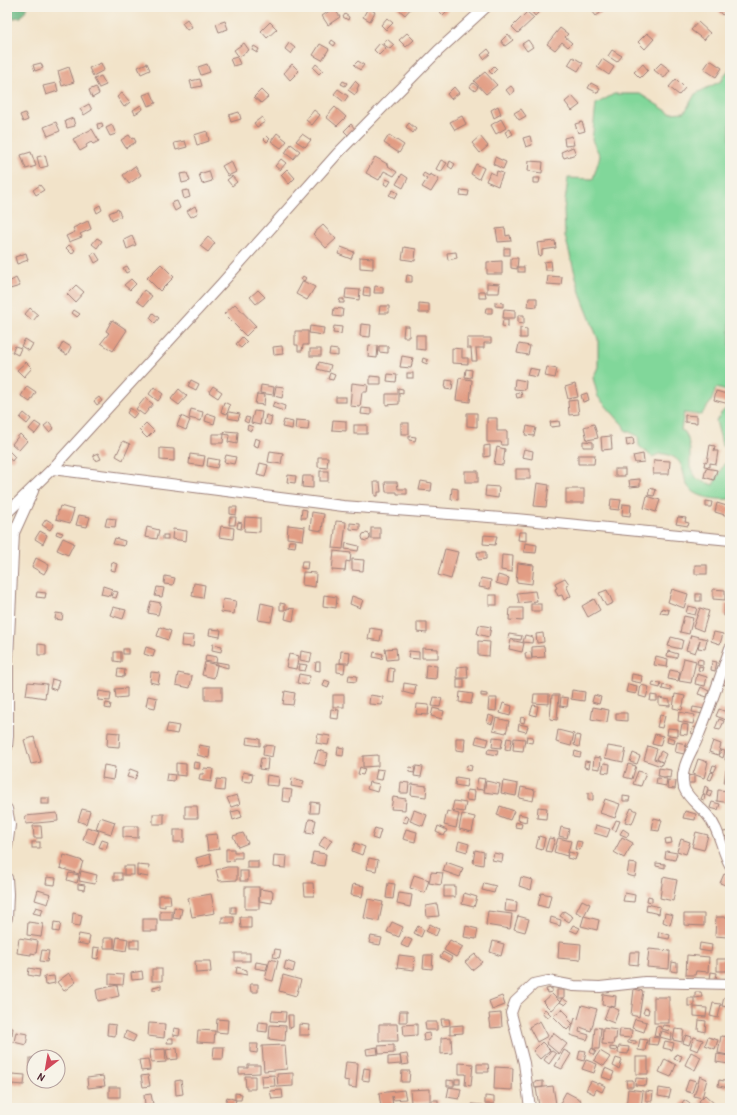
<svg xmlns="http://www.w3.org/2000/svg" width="737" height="1115" viewBox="0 0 737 1115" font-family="'Patrick Hand',sans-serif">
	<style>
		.green { fill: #81d79a; stroke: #667b62 }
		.forest { fill: #68b882; stroke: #596c56 }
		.building { fill: #e29c83 }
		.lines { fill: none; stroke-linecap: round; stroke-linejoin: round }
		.minor-casing { stroke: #9e817a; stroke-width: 12 }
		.minor { stroke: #fff; stroke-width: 10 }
	</style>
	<rect width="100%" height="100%" fill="#f7f3e8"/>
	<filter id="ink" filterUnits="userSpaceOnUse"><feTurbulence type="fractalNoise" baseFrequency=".025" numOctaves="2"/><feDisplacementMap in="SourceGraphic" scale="8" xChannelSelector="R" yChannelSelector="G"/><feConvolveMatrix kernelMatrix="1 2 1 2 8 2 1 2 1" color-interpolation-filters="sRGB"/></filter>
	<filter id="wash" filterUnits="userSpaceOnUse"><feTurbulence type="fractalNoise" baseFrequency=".012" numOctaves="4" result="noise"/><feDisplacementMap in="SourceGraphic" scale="16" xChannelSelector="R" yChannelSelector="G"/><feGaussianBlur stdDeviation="0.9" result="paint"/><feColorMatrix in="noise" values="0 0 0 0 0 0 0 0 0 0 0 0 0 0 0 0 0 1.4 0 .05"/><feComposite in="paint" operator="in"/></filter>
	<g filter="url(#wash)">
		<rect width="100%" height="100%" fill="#f2e3c9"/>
		<g class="green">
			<path d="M730,68V392L716,388L711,402L701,415L684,413L681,430L685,432L688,439L690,450V467L697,479L713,485L719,474L724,464L730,462V499C716,500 695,498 687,485C684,479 684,469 680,463C677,458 667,453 661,454C658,454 655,456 652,457L639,446L638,436L625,430L623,425L598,397L593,378L598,367V339L581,296L565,236L564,210L568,178L593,179L600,156L592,140L596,104L614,94H640L670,113L685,112L695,94L721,81Z"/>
			<path d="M730,403V449L722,446L720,436L716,421L722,412L728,407Z"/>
		</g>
		<path class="forest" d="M7,7H28L21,17L7,19Z"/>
		<g id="blocks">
			<g class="building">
				<path d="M396,7H412L405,15Z"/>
				<path d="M435,7H451L443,15Z"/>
				<path d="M530,7H538L541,10L535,16L529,8Z"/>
				<path d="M589,7H609L596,16Z"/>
				<path d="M721,7H723L727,12L722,15L717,9Z"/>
				<path d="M334,8L340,17L328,25L322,16Z"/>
				<path d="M368,8L375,12L370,21L363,17Z"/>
				<path d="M527,12L534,18L518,33L512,27Z"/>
				<path d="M345,14L349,17L348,20L343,17Z"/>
				<path d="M387,18L393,23L386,30L381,25Z"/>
				<path d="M187,19L192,27L187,30L182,23Z"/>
				<path d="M225,21L228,29L219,32L216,24Z"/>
				<path d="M270,22L277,29L267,38L261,31Z"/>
				<path d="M698,22L710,33L704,40L691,30Z"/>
				<path d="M560,28L568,34L565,37L572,43L568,47L562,42L555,50L547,44Z"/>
				<path d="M407,33L414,40L406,47L399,40Z"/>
				<path d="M647,33L654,39L645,49L638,42Z"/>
				<path d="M508,34L513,40L505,46L501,41Z"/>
				<path d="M387,39L394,45L390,49L383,44Z"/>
				<path d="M332,40L336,43L334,46L330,43Z"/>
				<path d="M528,40L533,47L527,51L522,44Z"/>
				<path d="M244,43L249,50L239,57L234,50Z"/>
				<path d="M289,43L295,48L291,54L285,49Z"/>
				<path d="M380,43L386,48L379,55L374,50Z"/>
				<path d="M320,44L329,49L322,60L313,55Z"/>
				<path d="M254,46L259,49L257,53L252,50Z"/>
				<path d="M488,49L491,53L484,59L481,55Z"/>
				<path d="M612,50L622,56L617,62L608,56Z"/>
				<path d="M237,57L240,64L233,66L230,59Z"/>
				<path d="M573,57L583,63L578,71L568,65Z"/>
				<path d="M602,59L614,67L609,75L597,67Z"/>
				<path d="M710,60L722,68L716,77L704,69Z"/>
				<path d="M358,61L364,65L360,70L354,65Z"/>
				<path d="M41,63L43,68L35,71L33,65Z"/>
				<path d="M101,63L104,70L93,76L89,68Z"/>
				<path d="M147,63L150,70L141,74L138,67Z"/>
				<path d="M661,63L670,70L664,78L654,70Z"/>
				<path d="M207,64L210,72L201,75L198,67Z"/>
				<path d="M292,64L299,71L290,80L284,73Z"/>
				<path d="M316,64L323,70L319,74L313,68Z"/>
				<path d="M643,64L648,70L640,78L634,72Z"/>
				<path d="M494,66L497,69L492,74L489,71Z"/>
				<path d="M69,67L74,82L62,86L58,71Z"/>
				<path d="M485,72L497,85L486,94L474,81Z"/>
				<path d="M101,76L106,85L99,88L94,79Z"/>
				<path d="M200,79L202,86L192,88L190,81Z"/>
				<path d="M676,79L685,88L679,95L669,87Z"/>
				<path d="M343,81L347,83L345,86L341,84Z"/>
				<path d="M355,81L359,85L357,89L358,90L355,95L348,90Z"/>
				<path d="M56,83L58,91L46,95L43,86Z"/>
				<path d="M473,83L478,87L475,91L470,87Z"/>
				<path d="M591,83L600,88L598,93L588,88Z"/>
				<path d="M511,86L515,91L510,95L506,90Z"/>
				<path d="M96,87L99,94L92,98L89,90Z"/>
				<path d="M454,87L459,93L451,99L447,94Z"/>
				<path d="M338,89L348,96L344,102L334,94Z"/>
				<path d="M261,90L268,97L261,103L254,97Z"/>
				<path d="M151,92L156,103L148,106L143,95Z"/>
				<path d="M122,93L130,102L124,107L117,97Z"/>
				<path d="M572,96L580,105L572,111L565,102Z"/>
				<path d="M89,104L92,110L84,115L80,109Z"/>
				<path d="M141,105L143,109L135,114L133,110Z"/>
				<path d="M498,106L501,114L494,118L491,110Z"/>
				<path d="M335,107L346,117L337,126L326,117Z"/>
				<path d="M521,109L526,116L519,120L514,113Z"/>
				<path d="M314,110L320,115L312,125L306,120Z"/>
				<path d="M239,112L241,119L231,122L229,115Z"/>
				<path d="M25,113L28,120L23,122L20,115Z"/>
				<path d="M462,116L466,124L455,130L450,122Z"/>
				<path d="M262,117L265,122L257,127L254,123Z"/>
				<path d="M73,118L75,126L67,128L65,121Z"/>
				<path d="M501,119L506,128L496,134L491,125Z"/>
				<path d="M56,122L60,131L48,136L44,127Z"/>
				<path d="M582,122L585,131L578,133L575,124Z"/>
				<path d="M102,123L103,127L98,129L97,124Z"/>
				<path d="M409,123L416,129L413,133L406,127Z"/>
				<path d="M351,124L355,129L348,135L344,131Z"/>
				<path d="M112,125L116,134L110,136L106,128Z"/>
				<path d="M92,129L99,141L93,144L91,142L86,145L87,147L80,151L73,139Z"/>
				<path d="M510,129L513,134L508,137L505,132Z"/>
				<path d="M207,131L209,141L197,145L194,135Z"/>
				<path d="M277,133L287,141L281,148L271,141Z"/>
				<path d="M302,134L311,140L305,147L296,141Z"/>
				<path d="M129,135L132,139L134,138L136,142L126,148L121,140Z"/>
				<path d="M389,135L404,145L399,153L384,143Z"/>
				<path d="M267,136L270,139L267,142L264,139Z"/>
				<path d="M480,136L488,146L480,153L472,143Z"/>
				<path d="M530,136L532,145L526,147L523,138Z"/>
				<path d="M572,136L574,145L565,146L564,138Z"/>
				<path d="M185,141L187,147L176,150L174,143Z"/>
				<path d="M291,144L300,151L293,159L285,153Z"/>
				<path d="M573,147L576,154L564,158L561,152Z"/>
				<path d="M31,152L36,166L26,169L21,155Z"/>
				<path d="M45,155L48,166L40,168L37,157Z"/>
				<path d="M375,157L389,165L388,166L397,172L394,176L384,171L379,180L366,173Z"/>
				<path d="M495,157L506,162L503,169L493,164Z"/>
				<path d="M281,159L286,163L280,170L275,166Z"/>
				<path d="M441,160L447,163L441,172L436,169Z"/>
				<path d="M231,161L236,172L228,176L222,166Z"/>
				<path d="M450,161L455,164L452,169L448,166Z"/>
				<path d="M529,161L543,162L542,173L528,171Z"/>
				<path d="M476,164L484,168L479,179L471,174Z"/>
				<path d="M135,166L141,175L129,184L123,175Z"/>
				<path d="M287,169L295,178L289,184L281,175Z"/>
				<path d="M209,171L212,181L202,184L199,174Z"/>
				<path d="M497,171L503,173L498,186L486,181L490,172L496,175Z"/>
				<path d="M187,173L190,181L182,183L180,174Z"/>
				<path d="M424,173L429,176L430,174L439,179L431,192L422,187L427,179L422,176Z"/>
				<path d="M402,174L408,178L403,188L396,184Z"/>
				<path d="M232,176L237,182L232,186L227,180Z"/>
				<path d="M533,178H540L539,183H533Z"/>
				<path d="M386,179L391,181L388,186L384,184Z"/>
				<path d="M40,185L44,190L36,195L33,190Z"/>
				<path d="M188,190L190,197L184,199L182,191Z"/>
				<path d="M393,190L398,193L395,198L389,195Z"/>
				<path d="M461,190L469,191L468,196L460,195Z"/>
				<path d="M177,201L180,208L175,211L171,203Z"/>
				<path d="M100,205L102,210L97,213L95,208Z"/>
				<path d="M195,206L198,213L191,217L187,211Z"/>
				<path d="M118,209L121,216L112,220L109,213Z"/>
				<path d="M88,221L91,229L80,234L82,237L69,242L66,236L75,232L73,228Z"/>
				<path d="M323,225L336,239L326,248L313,234Z"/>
				<path d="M505,228L506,236L510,235L511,241L498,242L496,229Z"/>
				<path d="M132,236L136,245L127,249L124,240Z"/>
				<path d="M208,237L215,243L208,252L200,246Z"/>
				<path d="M97,238L102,241L97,248L92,244Z"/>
				<path d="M555,241L556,248L542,250V255L539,256L537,243Z"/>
				<path d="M69,245L75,250L72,254L66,248Z"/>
				<path d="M341,247L354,252L351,259L338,254Z"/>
				<path d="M404,247L416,249L415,261L402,259Z"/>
				<rect x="504" y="248" width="6" height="7"/>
				<path d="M95,252L100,260L95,263L91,255Z"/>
				<path d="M456,252L457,258L448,260L447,253Z"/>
				<path d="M26,253L28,260L17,264L15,257Z"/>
				<path d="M360,257L373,258V269L360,268Z"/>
				<path d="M511,258H518L517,269L511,268Z"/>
				<path d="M502,261V274H487V262Z"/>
				<path d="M551,261L552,270H545L544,262Z"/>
				<path d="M161,264L174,277L160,291L147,278Z"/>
				<path d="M127,266L130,271L126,273L123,268Z"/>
				<rect x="518" y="267" width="6" height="5"/>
				<path d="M407,275L412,276V282H406Z"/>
				<path d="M303,276L306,278L304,281L301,279Z"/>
				<path d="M548,276L562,277L561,285L547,284Z"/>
				<path d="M16,278L20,286L10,289L7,283Z"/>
				<path d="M131,279L136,284L130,290L124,285Z"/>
				<path d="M303,281L315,287L307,300L296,294Z"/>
				<path d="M487,283L500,284L499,293H487Z"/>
				<path d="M76,285L84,292L75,302L67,294Z"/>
				<path d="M375,286L383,287V293H374Z"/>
				<path d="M364,287L370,288V296L363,295Z"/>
				<path d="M346,289L360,290L359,300L345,298Z"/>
				<path d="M144,290L152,296L144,306L137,301Z"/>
				<path d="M258,290L265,297L256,304L250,297Z"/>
				<path d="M479,291H485L486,298H479Z"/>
				<path d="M529,298H537V307L528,306Z"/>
				<path d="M340,299H344V303H339Z"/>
				<path d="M495,302L503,303V307L495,306Z"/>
				<path d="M419,303L429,304V313H419Z"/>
				<path d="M235,304L256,326L246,336L224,314Z"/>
				<path d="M380,306H389V313H379Z"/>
				<path d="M30,308L38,315L33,321L25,314Z"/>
				<path d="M334,308L343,309L342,317L333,316Z"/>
				<path d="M486,308H492V313H485Z"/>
				<path d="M504,309L515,310V318H503Z"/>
				<path d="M74,310L80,314L77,317L72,313Z"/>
				<path d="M153,313L159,318L155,323L150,318Z"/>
				<path d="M518,315H524V324L518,323Z"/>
				<path d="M112,320L127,330L113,351L101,343L109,333L106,331Z"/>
				<path d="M503,320H508V327L502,326Z"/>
				<path d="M361,324L371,325L370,337L360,336Z"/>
				<path d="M310,326L324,328L323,335L309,333Z"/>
				<path d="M334,326L342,327L341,334L333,333Z"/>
				<path d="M404,326H409V337H403Z"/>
				<path d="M520,328L527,329V338H520Z"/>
				<path d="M295,331H308V345H303L302,351H298V345H295Z"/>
				<path d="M416,335H425V350L416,349Z"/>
				<path d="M242,337L247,342L241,348L236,344Z"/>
				<path d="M467,338H491V343H484V348H476L477,361H472L471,348H467Z"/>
				<path d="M25,339L33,344L29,351L21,346Z"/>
				<path d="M63,342L71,347L67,355L59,350Z"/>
				<path d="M519,344L530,346L528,355L517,353Z"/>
				<path d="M369,345L378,346L377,358L368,357Z"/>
				<path d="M15,346L21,348L18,355L12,352Z"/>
				<path d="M282,346L283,354L274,355L273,347Z"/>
				<path d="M379,346H388V353L379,352Z"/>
				<path d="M452,348L462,349V358H468V364L452,363Z"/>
				<rect x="310" y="349" width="11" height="7"/>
				<path d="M330,349L338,350V356L329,355Z"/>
				<path d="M402,356L413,358L411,368L400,367Z"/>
				<path d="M423,358L428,360L427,364L422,362Z"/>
				<path d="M26,362L32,368L24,377L17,370Z"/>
				<path d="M319,362L331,365L329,372L317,369Z"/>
				<path d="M547,367L557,369L555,378L545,376Z"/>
				<path d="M529,368L539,370L537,377L527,375Z"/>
				<path d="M466,369L472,370L471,378L465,377Z"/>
				<path d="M330,373L335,375L333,380L328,379Z"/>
				<rect x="407" y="373" width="6" height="5"/>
				<path d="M388,374L397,375L396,382L387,381Z"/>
				<path d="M370,376L381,377V384H370Z"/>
				<path d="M459,378L472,380L470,402L456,400Z"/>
				<path d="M515,379L526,381L525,390L514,389Z"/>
				<path d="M191,380L199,384L196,390L188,386Z"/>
				<path d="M446,380L453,381L452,390L445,389Z"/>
				<path d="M352,383L368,385L367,392H362L360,407L350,406Z"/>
				<path d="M575,384L578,397L568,399L565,387Z"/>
				<path d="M261,385L274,387L273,395L260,393Z"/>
				<path d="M27,386L36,392L30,402L21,396Z"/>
				<path d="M213,386L222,392L218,398L209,392Z"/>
				<path d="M276,386L284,387L282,398L274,396Z"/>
				<path d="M154,387L163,394L158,401L149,394Z"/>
				<path d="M398,388L403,389V394L398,393Z"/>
				<path d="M179,389L187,396L179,405L171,399Z"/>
				<path d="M716,391L730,395L729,404L714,400Z"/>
				<path d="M521,392L522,397L517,398L516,394Z"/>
				<path d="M587,393L589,400L583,402L581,395Z"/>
				<path d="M257,394L265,395L264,405L255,404Z"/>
				<path d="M386,394H399V404L386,405Z"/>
				<path d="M99,397L102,401L97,405L94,401Z"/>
				<rect x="336" y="397" width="10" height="5"/>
				<path d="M145,398L153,404L144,415L136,409Z"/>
				<path d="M577,400L579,414L569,415L568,401Z"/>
				<path d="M224,402L230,405L227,414L221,412Z"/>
				<path d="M274,402L285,406L284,411L272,407Z"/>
				<path d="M130,408L137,413L133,418L127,413Z"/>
				<path d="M362,408L371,409V415L361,414Z"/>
				<path d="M191,409L203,412L201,421L189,418Z"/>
				<path d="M254,411L262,412L260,425L251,423Z"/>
				<path d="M229,412L240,414L238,420L228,418Z"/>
				<path d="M24,413L31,419L27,424L20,418Z"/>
				<path d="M207,413L216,416L214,424L205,421Z"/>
				<path d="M467,413H477V427L467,426Z"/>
				<path d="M266,415L272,417L270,425L264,424Z"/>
				<path d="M685,415L697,416V423L685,422Z"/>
				<path d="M181,416L190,420L186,430L177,426Z"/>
				<path d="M246,417L250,418L248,423L244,421Z"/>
				<path d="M487,418H497V431H507V445H502L501,442H487Z"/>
				<path d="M284,420L293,422L292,429L282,427Z"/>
				<path d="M296,420L309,421L308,430L295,429Z"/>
				<path d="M333,420L346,421V431L332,430Z"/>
				<path d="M559,421L560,426L551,427L550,422Z"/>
				<path d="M35,422L41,426L35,434L29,429Z"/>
				<path d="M49,422L54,428L49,432L44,426Z"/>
				<path d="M146,423L154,431L147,438L139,430Z"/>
				<rect x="401" y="423" width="8" height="11"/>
				<path d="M594,424L598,438L587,440L584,427Z"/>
				<path d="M248,425L253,427L251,431L247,429Z"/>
				<rect x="354" y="425" width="13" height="9"/>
				<path d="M527,426L536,428L534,436L525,435Z"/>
				<path d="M225,431L238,432L237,444L228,442L229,435L224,434Z"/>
				<path d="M20,434L27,441L19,450L12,444Z"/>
				<path d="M212,434H224L223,443H212Z"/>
				<path d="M409,436L416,437L415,441L409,440Z"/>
				<path d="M611,436L612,449L602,450L601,437Z"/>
				<path d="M255,438L260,440L258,447L253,445Z"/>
				<path d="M633,438L634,444L627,446L626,439Z"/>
				<path d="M123,441L130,444L123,460L116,456Z"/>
				<path d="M583,441L593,442V447H583Z"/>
				<path d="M490,445V456L484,457V446Z"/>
				<path d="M710,445L715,446L714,451H718L716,464L710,463V467L704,466L705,461L707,462Z"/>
				<path d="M497,447L505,449L503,465L494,464Z"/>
				<path d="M160,448L174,449V461L160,460Z"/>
				<path d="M524,449L533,451L532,459L522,457Z"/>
				<path d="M9,451L15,457L12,461L7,457V453Z"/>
				<path d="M270,451L283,453L281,464L268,462Z"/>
				<path d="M98,453L101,459L96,461L93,455Z"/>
				<path d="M190,454L205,456L203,466L189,464Z"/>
				<path d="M643,454L644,462L635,463L633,456Z"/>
				<path d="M226,455L236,457L234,464L224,462Z"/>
				<path d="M578,455H595L594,464H578Z"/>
				<path d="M318,457H328L327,468L318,467Z"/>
				<path d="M208,458L219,460L217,468L207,466Z"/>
				<path d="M654,460L670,461L669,474H653Z"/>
				<path d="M260,463L268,465L265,477L257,475Z"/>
				<path d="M706,468L717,470L714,480L704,477Z"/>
				<rect x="516" y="469" width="14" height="10"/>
				<rect x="615" y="469" width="10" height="7"/>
				<rect x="320" y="471" width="8" height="10"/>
				<rect x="465" y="471" width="13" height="11"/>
				<path d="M288,475L296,476L295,483L287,482Z"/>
				<path d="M303,476H313V488L302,487Z"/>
				<path d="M640,479V486L630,487L629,480Z"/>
				<path d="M421,481L432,483L431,491L419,490Z"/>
				<path d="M374,482H380L381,492H378V496H375Z"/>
				<path d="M385,482H397L398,489H407V494H397V492H386Z"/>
				<path d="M537,483L549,485L546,507L534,506Z"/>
				<path d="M486,486L499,487L498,498L485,496Z"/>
				<path d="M452,488L458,489V500L451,499Z"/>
				<path d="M650,488L656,490L654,496L648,495Z"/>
				<rect x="566" y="489" width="18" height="14"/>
				<path d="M647,496L660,500L656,512L644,508Z"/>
				<path d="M611,499L621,500L619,510L610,509Z"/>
				<path d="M706,501L712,502L711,507H706Z"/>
				<path d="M717,503L730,507L728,516L715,512Z"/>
				<path d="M623,504L631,505L630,516L622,515Z"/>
				<path d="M60,506L74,510L70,523L56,519Z"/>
				<path d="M230,507H237L236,515L230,514Z"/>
				<path d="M302,509L307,510L306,518H301Z"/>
				<path d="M312,512L324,514L322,531L310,529Z"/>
				<path d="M79,515L90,517L87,527L76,525Z"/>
				<path d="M230,517H236L235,525H229Z"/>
				<path d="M245,517L260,518V532L244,531Z"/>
				<path d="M678,517L686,518L685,522L689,523L688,526L676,524Z"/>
				<path d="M107,518L116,519L115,527L105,526Z"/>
				<path d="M46,519L54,524L50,530L42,525Z"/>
				<path d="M336,521L346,522L343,549L333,548Z"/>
				<path d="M238,522L242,523L241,529L237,528Z"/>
				<path d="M350,523L360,524V530L350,529Z"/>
				<path d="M288,525L305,527L303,540L287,538Z"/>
				<path d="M221,526L234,528L233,539L219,537Z"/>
				<path d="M147,527L159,530L157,539L145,537Z"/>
				<rect x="371" y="528" width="9" height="11"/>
				<path d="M173,529L187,531L186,541L172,539Z"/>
				<path d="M40,531L47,535L43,544L35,539Z"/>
				<path d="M57,531L63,533L61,536L56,534Z"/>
				<path d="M519,532H526V541L518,540Z"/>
				<circle cx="366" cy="537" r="4"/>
				<rect x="163" y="535" width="5" height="4"/>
				<path d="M484,535L497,536L495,545L483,544Z"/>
				<path d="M63,538L74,543L68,555L57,550Z"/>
				<path d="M115,538L125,541L124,546L113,544Z"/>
				<path d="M289,541H296L295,547L288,546Z"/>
				<path d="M346,543L359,546L358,551L345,549Z"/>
				<path d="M525,543L537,545L536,553L524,552Z"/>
				<path d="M445,549L458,552L451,579L438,575Z"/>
				<path d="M334,551L351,553L350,562L346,561L345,571L332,570Z"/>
				<path d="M477,552H486V559L478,560Z"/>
				<path d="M502,555L513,556L512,572L501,570Z"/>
				<path d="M36,558L49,565L44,574L32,567Z"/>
				<path d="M352,559L364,560L363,571L352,570Z"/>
				<path d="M302,561H308L307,569L301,568Z"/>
				<path d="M112,562L117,564L115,571L110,570Z"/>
				<path d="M518,563L534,565L532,584L516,582Z"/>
				<rect x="695" y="565" width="12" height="9"/>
				<path d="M303,572L316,573L315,587L302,585Z"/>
				<path d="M498,575L509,578L507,586L496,583Z"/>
				<path d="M165,576L175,578L173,585L164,584Z"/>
				<path d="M481,578L491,580L490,589L479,587Z"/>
				<path d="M565,578L569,584L566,585L571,596L564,600L562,595L558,596L555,589L557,588L555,583Z"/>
				<path d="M194,583L205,585L203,598L192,596Z"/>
				<path d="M103,586L112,589L110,596L101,594Z"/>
				<path d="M157,587L164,588L162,597L155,596Z"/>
				<path d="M672,589L688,594L684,608L668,602Z"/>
				<path d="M713,589L725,590V600L713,599Z"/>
				<path d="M607,590L613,603L606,606L599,593Z"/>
				<path d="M114,591L118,592L116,598L112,597Z"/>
				<path d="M535,591L537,601L519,603L517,593Z"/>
				<path d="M37,592L46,593L45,598L36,597Z"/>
				<rect x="696" y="594" width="5" height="7"/>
				<path d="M324,595L337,597L336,608L323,606Z"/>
				<rect x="489" y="595" width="8" height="10"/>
				<path d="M352,596L363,600L360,608L350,604Z"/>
				<path d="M223,599L236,601L234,614L221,612Z"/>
				<path d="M594,599L600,610L588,617L582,606Z"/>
				<path d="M151,601L161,603L158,615L148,613Z"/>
				<path d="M261,603L274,606L271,622L258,620Z"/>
				<path d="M280,603L285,604V610H280Z"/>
				<rect x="531" y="604" width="10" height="7"/>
				<path d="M725,604L730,605V617L724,616Z"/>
				<path d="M688,606L697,608L695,615L686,613Z"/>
				<path d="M113,607L126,610L123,619L110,615Z"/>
				<path d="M287,608L295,609L293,621L285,619Z"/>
				<path d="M510,608H523V621L509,620Z"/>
				<path d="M662,608L669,610L668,614L660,613Z"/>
				<path d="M700,608L709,611L703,631L693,627Z"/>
				<path d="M56,613L63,614L62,620L55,619Z"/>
				<path d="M684,616L693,618L689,634L680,632Z"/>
				<path d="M417,622H427V633L417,632Z"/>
				<path d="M479,625L491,627L489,637L477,634Z"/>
				<path d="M160,627L171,631L168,640L157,636Z"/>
				<path d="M370,628L382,630L380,641L368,639Z"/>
				<path d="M210,629L221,630L220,637L209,635Z"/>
				<path d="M714,632L723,634L720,644L711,641Z"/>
				<path d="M543,633L544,642L537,643L536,634Z"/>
				<path d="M509,634L522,636L521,640L508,638Z"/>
				<path d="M182,635L194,636L193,647L181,646Z"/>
				<path d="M525,635L533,637L532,643L523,642Z"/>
				<path d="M691,635L707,639L705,649L698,648L700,640L695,653L686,650Z"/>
				<path d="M671,637L683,640L681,649L668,646Z"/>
				<path d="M511,640L524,643L522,652L509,649Z"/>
				<path d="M478,641L490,642L489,656L478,655Z"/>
				<path d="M38,644L46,645V655H38Z"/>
				<path d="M213,644L222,646L221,652L212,650Z"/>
				<path d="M544,646L545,657L532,658V647Z"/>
				<path d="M146,647L155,650L153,657L144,654Z"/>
				<path d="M396,648L397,659L387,660L385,649Z"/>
				<path d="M422,648L438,649V658H422Z"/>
				<rect x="123" y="649" width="5" height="5"/>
				<path d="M301,651L312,653L310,662L300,660Z"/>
				<path d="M341,651L350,652L349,663H340Z"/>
				<path d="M409,651L419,652V659L408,658Z"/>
				<path d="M668,651L678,654L676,658L667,656Z"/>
				<path d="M114,652H121V662L114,661Z"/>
				<path d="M374,652L383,654L382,659L373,657Z"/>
				<path d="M531,652L532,659H526L525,653Z"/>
				<path d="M289,654L299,656L296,669L286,667Z"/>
				<path d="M206,655L217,657L216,663L205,661Z"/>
				<path d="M656,656L668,659L667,667L654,665Z"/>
				<path d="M684,658L696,661L691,683L679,681Z"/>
				<path d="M698,659L703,660V665L697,664Z"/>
				<path d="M730,660V678L725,677Z"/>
				<path d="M712,661L717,662L715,671L711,670Z"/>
				<path d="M205,662L217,665V662L228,664V668L217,665L214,678L202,675Z"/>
				<path d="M316,662H320V671L315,670Z"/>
				<path d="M337,663L345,664L344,673L337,672Z"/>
				<path d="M300,664L307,665L305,671L299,670Z"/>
				<path d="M426,665L437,666L436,679L425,678Z"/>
				<path d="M467,666L468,678H457V667Z"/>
				<path d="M699,666L703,667L702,671L698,670Z"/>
				<path d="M389,668L394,669L393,682L387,681Z"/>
				<path d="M118,669L125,670L124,677L117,676Z"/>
				<path d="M670,670L680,672L678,681L668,679Z"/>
				<path d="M151,672L160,673L158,684L150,682Z"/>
				<path d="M178,673L192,676L190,688L176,685Z"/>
				<path d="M299,674L310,676L308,685L297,683Z"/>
				<path d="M632,674L642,676L641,683L631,681Z"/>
				<path d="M697,674L707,677L705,686L695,684Z"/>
				<path d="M349,675L357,676L356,682L348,681Z"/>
				<path d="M723,677L730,679V686L722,684Z"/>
				<path d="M52,679L59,681L56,690L50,688Z"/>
				<rect x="457" y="679" width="7" height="9"/>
				<path d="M325,680L330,682L328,688L323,686Z"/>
				<path d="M28,682L47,684L45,698L26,695Z"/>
				<path d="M653,682L661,683L660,688L652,686Z"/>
				<path d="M404,683L416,685L414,695L403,692Z"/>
				<path d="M628,684L637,686L636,694L626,692Z"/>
				<path d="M641,685L649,687L646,698L639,696Z"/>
				<path d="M663,685L671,687V691L662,689Z"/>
				<rect x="205" y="687" width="17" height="13"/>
				<path d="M701,687L709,691L707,697L698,694Z"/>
				<path d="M127,688V697L116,698L115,689Z"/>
				<path d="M572,690L585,692L584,701L571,699Z"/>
				<path d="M99,691L111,693L110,701L98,700Z"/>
				<path d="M285,691L295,693L293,705L283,704Z"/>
				<path d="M460,692L473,694L471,704L459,702Z"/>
				<path d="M481,693L487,694V696H481Z"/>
				<path d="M534,694H549V704L533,703Z"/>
				<path d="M675,694L685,696L682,710L673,708Z"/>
				<rect x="333" y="695" width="11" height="12"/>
				<path d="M370,695L383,697L382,705L369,704Z"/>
				<path d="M552,695H559L557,720L550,719Z"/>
				<path d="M594,695L601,697L599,704L592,702Z"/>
				<path d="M651,695L657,696V701H650Z"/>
				<path d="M148,696L157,698L155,708L146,706Z"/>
				<path d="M434,697L442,698L440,707L432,706Z"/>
				<path d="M561,697L568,698L567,707L560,706Z"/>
				<path d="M489,698H497L496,711L488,710Z"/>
				<path d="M659,698L670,700V706L659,705Z"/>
				<path d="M106,703L111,704L110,709L105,708Z"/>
				<path d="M503,703L512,706L510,716L500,713Z"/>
				<path d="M417,704L429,705L428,715L416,714Z"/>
				<path d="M533,705L538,706L536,716L530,714Z"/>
				<path d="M593,707L609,710L607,722L591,719Z"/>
				<path d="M693,707L705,709L703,714L692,712Z"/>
				<path d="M433,708L444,711L442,719L431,716Z"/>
				<path d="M331,709L339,710L338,719L330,718Z"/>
				<path d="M719,709L729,713L726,720L716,716Z"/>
				<path d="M679,712L695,715L693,724L678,721Z"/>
				<path d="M616,713H627V721L616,720Z"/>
				<path d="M489,715L494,717L492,724L487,722Z"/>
				<path d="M660,715L665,716L662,728L657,727Z"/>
				<path d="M521,717L525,718L524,723L520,722Z"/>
				<path d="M496,718L509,721L506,733L493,730Z"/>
				<path d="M719,719L724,721L720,730L715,729Z"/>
				<path d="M168,724L179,726L177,734L166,732Z"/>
				<path d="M519,724L528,726L526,732L518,730Z"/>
				<path d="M682,724L688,725L687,735L680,734Z"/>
				<path d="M693,727L698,728L696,735L691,733Z"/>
				<path d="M668,728L678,729V736L667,735Z"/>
				<path d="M558,730L574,734L571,746L556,742Z"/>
				<path d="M108,732L120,733L119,747L107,746Z"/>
				<path d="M318,734L330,736L328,745L316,743Z"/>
				<path d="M655,734L663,736L660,746L652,744Z"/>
				<path d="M576,735L581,736L579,747L574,745Z"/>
				<path d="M477,736L489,739L487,746L475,743Z"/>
				<path d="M527,736L533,737L532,743L526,742Z"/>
				<path d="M34,737L41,762L31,764L24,740Z"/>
				<path d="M247,737L260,739V746L246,744Z"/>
				<path d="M493,737L503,738L501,748L492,747Z"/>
				<path d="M668,737L675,739L674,744L667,742Z"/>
				<path d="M456,738H465L464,751L456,750Z"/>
				<path d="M507,738L512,739L510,750L505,749Z"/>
				<path d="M514,738L525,739L523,751L513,750Z"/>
				<path d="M713,741L721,744L718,755L709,752Z"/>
				<path d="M677,742L686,744L684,754L675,752Z"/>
				<path d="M199,745L210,747L209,758L197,755Z"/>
				<path d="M264,745L274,746L272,757L263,755Z"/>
				<path d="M608,746L626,749L623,762L605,758Z"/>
				<path d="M648,746L657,749L654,759L662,762L657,759L661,751L666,754L661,766L644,760Z"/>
				<path d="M338,747L344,748L343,756L337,755Z"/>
				<path d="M728,747L730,748V761L725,760Z"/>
				<path d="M488,749L498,750L497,755L487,753Z"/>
				<path d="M318,750L328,753L325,766L314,763Z"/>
				<path d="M721,750L725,751L723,758L719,756Z"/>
				<path d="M575,751L581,753L580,757L574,756Z"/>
				<path d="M633,753L640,756L637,764L630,762Z"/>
				<path d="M378,755V766L363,767V756Z"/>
				<path d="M594,757L601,758L600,769L593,768Z"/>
				<path d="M261,758L268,759L267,770L259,769Z"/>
				<path d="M698,759L708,762L704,778L693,774Z"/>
				<path d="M585,761L590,762L589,768L584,767Z"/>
				<path d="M194,762L200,763L199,769L193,768Z"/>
				<path d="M176,763L186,764V776L176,775Z"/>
				<path d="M604,763L610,764L609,773L602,772Z"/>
				<path d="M628,764L636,766L632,779L624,777Z"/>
				<path d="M104,765L115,767L113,780L102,778Z"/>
				<path d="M467,765L472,766L471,771L466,770Z"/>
				<path d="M713,765L717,766L714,772L711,771Z"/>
				<path d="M416,766L423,767L421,777L414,776Z"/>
				<path d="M360,767L365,769L363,775L358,774Z"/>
				<path d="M410,767L415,768L414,773L409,772Z"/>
				<path d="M204,768L213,769L211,782L199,780L200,774H203Z"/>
				<path d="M659,768L671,770L670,778L658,776Z"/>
				<path d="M130,769L138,772L135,779L127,777Z"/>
				<path d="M377,769L384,770L382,780L375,779Z"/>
				<path d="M726,770L730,771V784L724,783Z"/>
				<path d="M638,771L646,773L641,786L633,784Z"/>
				<path d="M243,772L253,774L251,782L242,781Z"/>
				<path d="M711,772L714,773L711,780L708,779Z"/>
				<path d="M167,774L175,775L174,781L166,780Z"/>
				<path d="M267,775L279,777L278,786L266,785Z"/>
				<path d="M694,775V783H688L687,776Z"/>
				<path d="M456,777L468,779L466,787L455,785Z"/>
				<path d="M292,778L304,781L302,788L291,786Z"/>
				<path d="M478,778L485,779L483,790L476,789Z"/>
				<path d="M657,778L667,779L666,786L656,784Z"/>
				<path d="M217,779L225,780L224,791L215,790Z"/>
				<path d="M668,780L676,781L675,789L667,788Z"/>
				<path d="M486,781L500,784L498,794L484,792Z"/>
				<path d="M503,781L518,784L516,796L501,793Z"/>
				<path d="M369,782L379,784L377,792L367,789Z"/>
				<path d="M401,782L409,783L408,793H400Z"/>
				<path d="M412,784L427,786L426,797L411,795Z"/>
				<path d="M705,786L708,788L706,795L703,793Z"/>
				<path d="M521,787L535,790L533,801L519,798Z"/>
				<path d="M283,789L292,790L290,802L282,801Z"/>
				<path d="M467,790L475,791L474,801L466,800Z"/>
				<path d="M708,790L712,791L710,797L706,795Z"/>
				<path d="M718,790L730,791V803L717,801Z"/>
				<path d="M593,792V800H588V793Z"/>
				<path d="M703,794L705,795L704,800L701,799Z"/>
				<path d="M237,795L240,804L231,807L227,798Z"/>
				<path d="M623,796L630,797L629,801H623Z"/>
				<path d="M393,797L406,799L405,810L391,809Z"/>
				<rect x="41" y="798" width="8" height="6"/>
				<path d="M605,799L620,804L615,818L600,813Z"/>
				<path d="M454,801L466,803L464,812L452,810Z"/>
				<path d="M311,802L319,803L318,813H310Z"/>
				<path d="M712,802L720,804L718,810L710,808Z"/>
				<path d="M185,806H197L198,818H185Z"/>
				<path d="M500,806L514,811L510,820L497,815Z"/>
				<path d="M538,807L547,808L546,819L537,818Z"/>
				<path d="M631,808L637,811L632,824L625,822Z"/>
				<path d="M82,809L90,811L86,824L78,821Z"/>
				<path d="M240,810L242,817L233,820L231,812Z"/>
				<path d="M414,810L427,815L423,826L410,821Z"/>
				<path d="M447,811L459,814L456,828L444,825Z"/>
				<path d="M685,811L696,814L695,820L683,818Z"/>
				<path d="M57,813L58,821L26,824L25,816Z"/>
				<rect x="153" y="814" width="11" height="10"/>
				<path d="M462,814L475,817L472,832L459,829Z"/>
				<path d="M519,814L527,816L526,822L518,820Z"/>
				<path d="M405,816L409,817L407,823L403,822Z"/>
				<path d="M100,817L115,822L111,834L96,829Z"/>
				<path d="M654,818L662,820L659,831L652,830Z"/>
				<path d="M309,819L316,820L313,834L306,833Z"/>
				<path d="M616,820L620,821L616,831L612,829Z"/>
				<path d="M516,822L522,824L521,828L515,827Z"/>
				<path d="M596,825L610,829L607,837L594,833Z"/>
				<path d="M33,826H41L42,838H34Z"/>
				<path d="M123,826H138V838L123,837Z"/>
				<path d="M438,826L447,830L444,836L436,832Z"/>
				<path d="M87,827L99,831L94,844L83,840Z"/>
				<path d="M561,827L569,829L567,838L559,836Z"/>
				<path d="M375,828L381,830L378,840L372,838Z"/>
				<path d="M406,829L417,832L415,842L403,839Z"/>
				<path d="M623,829L629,833L627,837L620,834Z"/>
				<rect x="174" y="830" width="10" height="12"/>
				<path d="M730,831V836L723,837V832Z"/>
				<path d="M696,832L708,835L704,850L692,847Z"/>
				<path d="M243,833L248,843L238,847L233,836Z"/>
				<path d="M217,834L219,849L208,851L206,835Z"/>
				<path d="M324,836L332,840L326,849L319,845Z"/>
				<path d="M539,836L545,838L542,850L536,848Z"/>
				<path d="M622,837L633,843L624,858L614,852Z"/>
				<path d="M549,838L555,839L551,852L545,851Z"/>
				<path d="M558,838L571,841L567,856L554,852Z"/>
				<path d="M671,838L672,843L666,844L665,839Z"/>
				<path d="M681,839L690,842L686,854L677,851Z"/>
				<path d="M102,840L108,842L106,849L99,847Z"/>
				<path d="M459,841L469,844L467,852L457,849Z"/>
				<path d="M577,841L582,842L580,850L575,849Z"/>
				<rect x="32" y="842" width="8" height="6"/>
				<path d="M355,843L365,847L362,855L352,851Z"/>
				<path d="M226,849H234V852H242V858H234V861L226,862Z"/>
				<path d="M475,850L484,852L483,865L473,863Z"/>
				<path d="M666,851L677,853L675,860L665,858Z"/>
				<path d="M313,852L326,854L324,866L311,864Z"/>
				<path d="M569,852L577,854L575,860L567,858Z"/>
				<path d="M494,853L503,855L502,862L492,860Z"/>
				<path d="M210,854L212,864L199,868L196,858Z"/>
				<path d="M64,855L83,861L79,874L60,868Z"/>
				<path d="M274,855L287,856L286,868L273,867Z"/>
				<path d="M369,858L378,860L376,871L366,869Z"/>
				<rect x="247" y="861" width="11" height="7"/>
				<path d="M446,862L463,868L460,877L443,871Z"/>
				<path d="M629,863L637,864L635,877L627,875Z"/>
				<path d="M656,863L665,864V868L656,866Z"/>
				<path d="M137,865L149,866L148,877L137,875Z"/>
				<rect x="124" y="866" width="10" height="9"/>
				<path d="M227,867H237V880L219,881L216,870Z"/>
				<path d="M81,871L97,875L95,884L79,881Z"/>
				<rect x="240" y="871" width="8" height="10"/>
				<path d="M431,872L443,873L441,885L429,883Z"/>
				<path d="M69,873L79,875L77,883L67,880Z"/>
				<rect x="114" y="873" width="8" height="7"/>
				<path d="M724,874L730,876V883L728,886L720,883Z"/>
				<path d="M414,875L429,880L425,893L410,888Z"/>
				<path d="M47,877L56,878L55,885L46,884Z"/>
				<path d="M521,877L533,880L531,890L519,886Z"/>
				<path d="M663,877L677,880L673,901L660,898Z"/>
				<path d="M304,883H313L314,896H305Z"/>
				<path d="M388,883L395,884L393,899L386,898Z"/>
				<path d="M484,883L496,886L494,893L482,890Z"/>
				<path d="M78,884L85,885L84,890L78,889Z"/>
				<path d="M353,884L364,886L362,897L351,895Z"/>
				<rect x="444" y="886" width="11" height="11"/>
				<rect x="245" y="887" width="14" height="22"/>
				<path d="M260,889L273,891L272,903L259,901Z"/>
				<path d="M38,890L51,894L48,904L35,900Z"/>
				<path d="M399,893L412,895L410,907L397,904Z"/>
				<path d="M464,893L477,897L474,907L462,904Z"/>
				<path d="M541,893L551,895L548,908L538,905Z"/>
				<path d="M625,893L635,895L634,902L623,901Z"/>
				<path d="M211,894L215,913L192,917L188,898Z"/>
				<path d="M159,895H170L171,904H165V907L159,906Z"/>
				<path d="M648,896L652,897V902L647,901Z"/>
				<path d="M368,899L383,902L379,921L364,918Z"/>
				<path d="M506,900L517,902L516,912L505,911Z"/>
				<path d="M582,900L590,904L584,916L576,912Z"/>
				<path d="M437,904L439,916L427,917L426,906Z"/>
				<path d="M647,904L660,907L659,914L646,911Z"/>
				<path d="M36,907L43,909L41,915L33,913Z"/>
				<path d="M174,907L182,909L180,919L173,918Z"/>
				<rect x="231" y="907" width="5" height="6"/>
				<rect x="160" y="911" width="12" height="9"/>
				<path d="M488,911L512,914L510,929L486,925Z"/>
				<path d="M564,911L573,917L569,922L560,916Z"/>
				<path d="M73,913L82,915L80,926L72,925Z"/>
				<path d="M665,913L673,915L670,925L663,922Z"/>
				<path d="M684,914H704V926L684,925Z"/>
				<path d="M518,916L529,919L525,932L514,929Z"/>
				<path d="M584,916L599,920L597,930L581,926Z"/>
				<rect x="222" y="917" width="12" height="6"/>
				<path d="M240,917H251V928H241Z"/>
				<path d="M551,917L561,920L560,926L550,923Z"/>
				<path d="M716,917H728L727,937L715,936Z"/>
				<rect x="143" y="919" width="14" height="12"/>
				<path d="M28,922L43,924L41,937L27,935Z"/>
				<path d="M54,922L61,923L59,932L53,931Z"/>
				<path d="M392,922L403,927L399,937L387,932Z"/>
				<path d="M430,924L439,929L436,936L426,931Z"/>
				<path d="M573,925L580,928L577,933L570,930Z"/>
				<path d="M418,926L424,930L421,937L414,933Z"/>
				<path d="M466,926L478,929L476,939L464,937Z"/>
				<path d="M659,932L670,935L669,939L658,937Z"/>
				<path d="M79,934L90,936L88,945L77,943Z"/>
				<path d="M371,936L382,938L380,945L369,943Z"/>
				<path d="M117,937L128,939L126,951L115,949Z"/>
				<path d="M405,937L412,940L408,948L401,945Z"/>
				<path d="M19,938L38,941L36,954L31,953V955L17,953Z"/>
				<rect x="104" y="938" width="10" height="10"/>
				<rect x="130" y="940" width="9" height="8"/>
				<path d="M450,940L463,947L456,957L444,950Z"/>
				<path d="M493,941L504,944L501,956L490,952Z"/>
				<path d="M559,942L581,944L580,960L558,958Z"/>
				<path d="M700,943L712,945L711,952L699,950Z"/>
				<path d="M94,947L100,948L98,959L93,958Z"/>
				<path d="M275,949L281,950L279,958L273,957Z"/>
				<path d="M649,949L670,951L669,969L647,967Z"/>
				<path d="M42,950L49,951L47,962L40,961Z"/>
				<path d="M443,952L452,957L449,962L440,957Z"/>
				<path d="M630,952H639L638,965L629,964Z"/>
				<rect x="235" y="953" width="15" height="8"/>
				<path d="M475,954L482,962L472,970L465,962Z"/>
				<path d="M399,955L415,957L414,970L397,968Z"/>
				<path d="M424,955H433L432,969L423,968Z"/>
				<path d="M687,955L709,957L708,972L696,971L695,975H686Z"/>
				<path d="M270,959L278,961L273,981L265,979Z"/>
				<rect x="717" y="959" width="13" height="12"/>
				<path d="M195,961H210L211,972L196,973Z"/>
				<path d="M286,961L295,964L293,972L284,969Z"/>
				<path d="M256,962L268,964L266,970L255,968Z"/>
				<path d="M672,962L677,963V972L671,971Z"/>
				<path d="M237,967L247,970V975L236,973Z"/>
				<path d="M29,968L40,970L39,977L28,975Z"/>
				<rect x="152" y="969" width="10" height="12"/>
				<path d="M142,971L143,979L132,980L131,973Z"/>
				<path d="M711,972L717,973L716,979H710Z"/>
				<path d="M69,973L76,982L64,991L57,982Z"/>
				<path d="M109,974L124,975L123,985L109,984Z"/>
				<path d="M283,975L301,980L296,996L279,991Z"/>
				<path d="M54,976L55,983L45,985L44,977Z"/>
				<path d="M250,984H258V992H251Z"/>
				<path d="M117,985L119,996L98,1001L96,990Z"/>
				<path d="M161,985V989L153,990V987Z"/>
				<path d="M552,988V992L547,993L546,989Z"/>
				<path d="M634,989L643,991L639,1017L631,1015Z"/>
				<rect x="557" y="990" width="7" height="8"/>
				<path d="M695,992H701L702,997L695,998Z"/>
				<path d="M552,994L560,1002L551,1010L543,1002Z"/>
				<path d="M603,994L616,996L615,1007L602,1005Z"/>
				<path d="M502,996L505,1005L492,1010L489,1001Z"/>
				<rect x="654" y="997" width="15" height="26"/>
				<path d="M724,997L729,998L727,1007L722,1006Z"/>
				<path d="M562,998L568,1002L565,1005L560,1002Z"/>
				<rect x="688" y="998" width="6" height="8"/>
				<path d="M713,1003L721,1004L718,1018L710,1016Z"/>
				<path d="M582,1005L597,1009L591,1031L580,1027L579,1032L589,1035L587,1040L570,1035L575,1018L578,1019Z"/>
				<path d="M609,1006L619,1010L614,1023L604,1019Z"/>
				<path d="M694,1007L707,1008L706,1017L694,1016Z"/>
				<path d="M645,1008L649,1009L648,1014L643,1013Z"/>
				<path d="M545,1009L551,1015L547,1018L542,1012Z"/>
				<path d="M562,1009L569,1016L567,1018L573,1024L567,1030L553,1016Z"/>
				<path d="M272,1011L286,1012L285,1022L271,1021Z"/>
				<path d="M400,1011H407V1022H399Z"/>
				<path d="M501,1013L502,1027L491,1028L489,1014Z"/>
				<path d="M288,1015H293V1027L289,1028Z"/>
				<path d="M217,1019L228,1020L227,1033L216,1032Z"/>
				<path d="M441,1019H449L450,1025L442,1026Z"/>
				<path d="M635,1019L647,1022L644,1032L632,1028Z"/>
				<path d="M699,1020L706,1021L705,1032L698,1030Z"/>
				<path d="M540,1021L548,1036L537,1042L529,1027Z"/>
				<path d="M259,1022L268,1023L267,1032L258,1031Z"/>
				<path d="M425,1022H437V1030H426Z"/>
				<path d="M149,1023L165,1024L164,1038L148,1036Z"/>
				<path d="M108,1024L116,1025L115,1036L107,1035Z"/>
				<path d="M299,1024L310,1025L309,1035H299Z"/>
				<path d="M379,1024H397L398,1041H379Z"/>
				<path d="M417,1024V1035L404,1036L403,1025Z"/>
				<path d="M270,1025L286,1026L285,1041L269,1039Z"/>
				<path d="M463,1025V1033L450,1034V1026Z"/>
				<path d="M663,1025L670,1026L669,1031L662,1029Z"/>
				<path d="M656,1026L661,1027L659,1037L654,1036Z"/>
				<path d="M595,1027L601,1028L599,1049H593Z"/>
				<path d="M7,1028H13L12,1035L7,1034Z"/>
				<path d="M174,1028L180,1029L179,1036L173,1035Z"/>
				<path d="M603,1028L617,1030L616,1039H614L613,1045L602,1044Z"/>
				<path d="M620,1029L632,1030L631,1038L619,1037Z"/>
				<path d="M675,1029L684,1030L682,1042L673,1040Z"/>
				<path d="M198,1030L215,1031L214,1043L197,1042Z"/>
				<path d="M126,1031L136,1036L133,1042L124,1038Z"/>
				<path d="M662,1031L672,1034L671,1040L660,1037Z"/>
				<path d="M16,1032L28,1034L26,1045L14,1042Z"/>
				<path d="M429,1033L430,1040L424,1041L423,1034Z"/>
				<path d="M553,1033L567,1044L559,1054L546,1043Z"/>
				<path d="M686,1035L692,1037L689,1045L683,1043Z"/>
				<path d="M721,1036L730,1037L728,1055L718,1053Z"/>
				<path d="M451,1037L452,1053L441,1054V1038Z"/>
				<path d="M649,1037L659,1038L657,1045L648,1044Z"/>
				<path d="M694,1037L703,1040L698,1051L690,1048Z"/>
				<path d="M708,1037L718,1040L715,1049L705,1045Z"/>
				<path d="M168,1038H173V1043H167Z"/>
				<path d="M640,1039L647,1040L645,1051L638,1050Z"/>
				<path d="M628,1040L636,1041V1044L628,1043Z"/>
				<path d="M665,1041L674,1043L672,1050L663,1048Z"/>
				<path d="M542,1042L550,1050L540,1059L533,1051Z"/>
				<path d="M250,1044H258L257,1053L250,1052Z"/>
				<path d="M285,1045L287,1069L264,1071L262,1046Z"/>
				<path d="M394,1045V1053L379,1054L378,1046Z"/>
				<path d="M619,1046L629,1047L628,1054L618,1053Z"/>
				<path d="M214,1047H224L223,1059H213Z"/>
				<path d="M377,1047L378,1054L367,1055L366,1049Z"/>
				<path d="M610,1047L617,1048L616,1051L610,1050Z"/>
				<path d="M177,1048L178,1059L168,1060L166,1050Z"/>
				<path d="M592,1048L596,1051L594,1055L590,1052Z"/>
				<path d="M165,1049L166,1062L151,1063L150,1050Z"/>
				<path d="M551,1050L556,1054L549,1064L544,1060Z"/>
				<path d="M564,1050L571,1054L562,1069L555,1066Z"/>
				<path d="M580,1050L586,1051L584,1061L578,1059Z"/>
				<path d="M600,1051L610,1057L604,1066L594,1060Z"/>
				<path d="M691,1052L701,1057L695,1070L685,1065Z"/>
				<path d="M407,1054L409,1064L402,1065L400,1055Z"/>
				<path d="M676,1054L682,1056L680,1061L674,1059Z"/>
				<path d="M717,1054L729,1056V1064L716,1062Z"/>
				<path d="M400,1056L401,1064L388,1065V1057Z"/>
				<rect x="636" y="1057" width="12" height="17"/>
				<rect x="30" y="1058" width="4" height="15"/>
				<path d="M616,1058L622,1060L619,1069L613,1066Z"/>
				<path d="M148,1059L150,1070L141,1071L139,1060Z"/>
				<path d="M665,1059L676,1065L671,1077L659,1072Z"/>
				<path d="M586,1060L597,1064L594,1073L582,1069Z"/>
				<path d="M346,1062L358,1063L356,1088L349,1087V1081L344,1080Z"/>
				<path d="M459,1063L473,1064L471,1086L465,1085L466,1074H459Z"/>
				<path d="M477,1064H488L489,1072H477Z"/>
				<path d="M248,1065H260V1073L239,1074V1068H248Z"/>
				<path d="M728,1065H730V1073H727Z"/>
				<path d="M495,1067L513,1068L512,1090L494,1089Z"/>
				<path d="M364,1068L370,1069L369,1081L362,1080Z"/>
				<path d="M605,1068L614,1072L611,1080L602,1077Z"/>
				<path d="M402,1071H410L409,1082H401Z"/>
				<path d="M293,1073V1086L278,1087L277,1074Z"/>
				<path d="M12,1074L25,1075L24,1085L11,1084Z"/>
				<path d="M148,1075L150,1086L143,1087L141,1076Z"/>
				<path d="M274,1075L275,1086L262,1087L261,1076Z"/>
				<path d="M103,1076L105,1086L88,1088L87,1078Z"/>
				<path d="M245,1076H255V1089H246Z"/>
				<path d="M700,1076L707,1079L702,1098L694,1096Z"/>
				<path d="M636,1078L647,1079L646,1086L635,1085Z"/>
				<rect x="455" y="1079" width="5" height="5"/>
				<path d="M689,1079L696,1081L692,1093L685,1091Z"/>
				<path d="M181,1080L183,1094L176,1095L175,1081Z"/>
				<path d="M447,1080L454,1081V1086H447Z"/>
				<path d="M626,1080H633V1087H627Z"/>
				<path d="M719,1080L730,1082V1088L718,1086Z"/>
				<path d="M543,1081V1087L535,1088L534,1082Z"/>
				<path d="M591,1081L599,1084V1083L605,1086L602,1092L596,1089L594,1094L586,1090Z"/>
				<path d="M553,1086L556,1104H553V1108H544L543,1105L539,1106L536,1088Z"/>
				<rect x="109" y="1087" width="11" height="10"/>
				<path d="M449,1087L461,1089L459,1099L447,1097Z"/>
				<path d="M659,1088L671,1090L669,1098L658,1096Z"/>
				<path d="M430,1089V1102L411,1103L410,1090Z"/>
				<path d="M628,1089L643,1091L641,1108H626Z"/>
				<path d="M282,1090L283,1098L272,1099L270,1091Z"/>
				<path d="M404,1090L406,1099L393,1100L392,1096L393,1108H381L379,1093Z"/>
				<path d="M646,1091L653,1092L652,1101H646Z"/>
				<path d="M566,1092L581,1100L578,1106L582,1108H565L559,1105Z"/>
				<path d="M235,1093L242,1094L241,1100H235Z"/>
				<path d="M151,1094L153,1104L145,1105L144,1095Z"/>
				<path d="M705,1095L717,1106L715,1108H707L699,1101Z"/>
				<path d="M485,1096L494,1097V1104H485Z"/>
				<path d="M227,1097L236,1100L233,1108L225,1104Z"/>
				<rect x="432" y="1100" width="6" height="8"/>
				<path d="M684,1100L692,1105L690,1108H679Z"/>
				<path d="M698,1103L703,1108H693Z"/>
				<rect x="400" y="1104" width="9" height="4"/>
				<path d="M472,1104L483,1105V1108H471Z"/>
			</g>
		</g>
	</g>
	<g filter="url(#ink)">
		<use href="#blocks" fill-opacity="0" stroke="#9e817a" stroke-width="1"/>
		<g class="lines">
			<defs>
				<g id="minor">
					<path d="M52,469L343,506L516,519L730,540"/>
					<path d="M7,513L52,469L222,283L337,154L438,51L486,7"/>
					<path d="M730,648C720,678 710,707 698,737C694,748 686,758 684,770C682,776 683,783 684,788C688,799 701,807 708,816C720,830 721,849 730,865"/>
					<path d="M7,747L8,735V658L14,533L33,491"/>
					<path d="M7,809L10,825L7,847"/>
					<path d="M7,878L8,894L7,918"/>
					<path d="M530,1108L524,1063L511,1013L515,1002L534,984L548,981L574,986L600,987L645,982L730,984"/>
				</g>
			</defs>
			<use href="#minor" class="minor-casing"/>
			<use href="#minor" class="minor"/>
		</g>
	</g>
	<rect width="737" height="1115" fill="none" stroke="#f7f3e8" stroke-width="24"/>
	<g transform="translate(46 1069) rotate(211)"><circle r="19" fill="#f7f3e8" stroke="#b29e9c"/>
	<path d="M0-3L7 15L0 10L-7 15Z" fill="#d1495b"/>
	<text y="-6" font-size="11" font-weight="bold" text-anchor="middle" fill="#4a1f2b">N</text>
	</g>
</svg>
